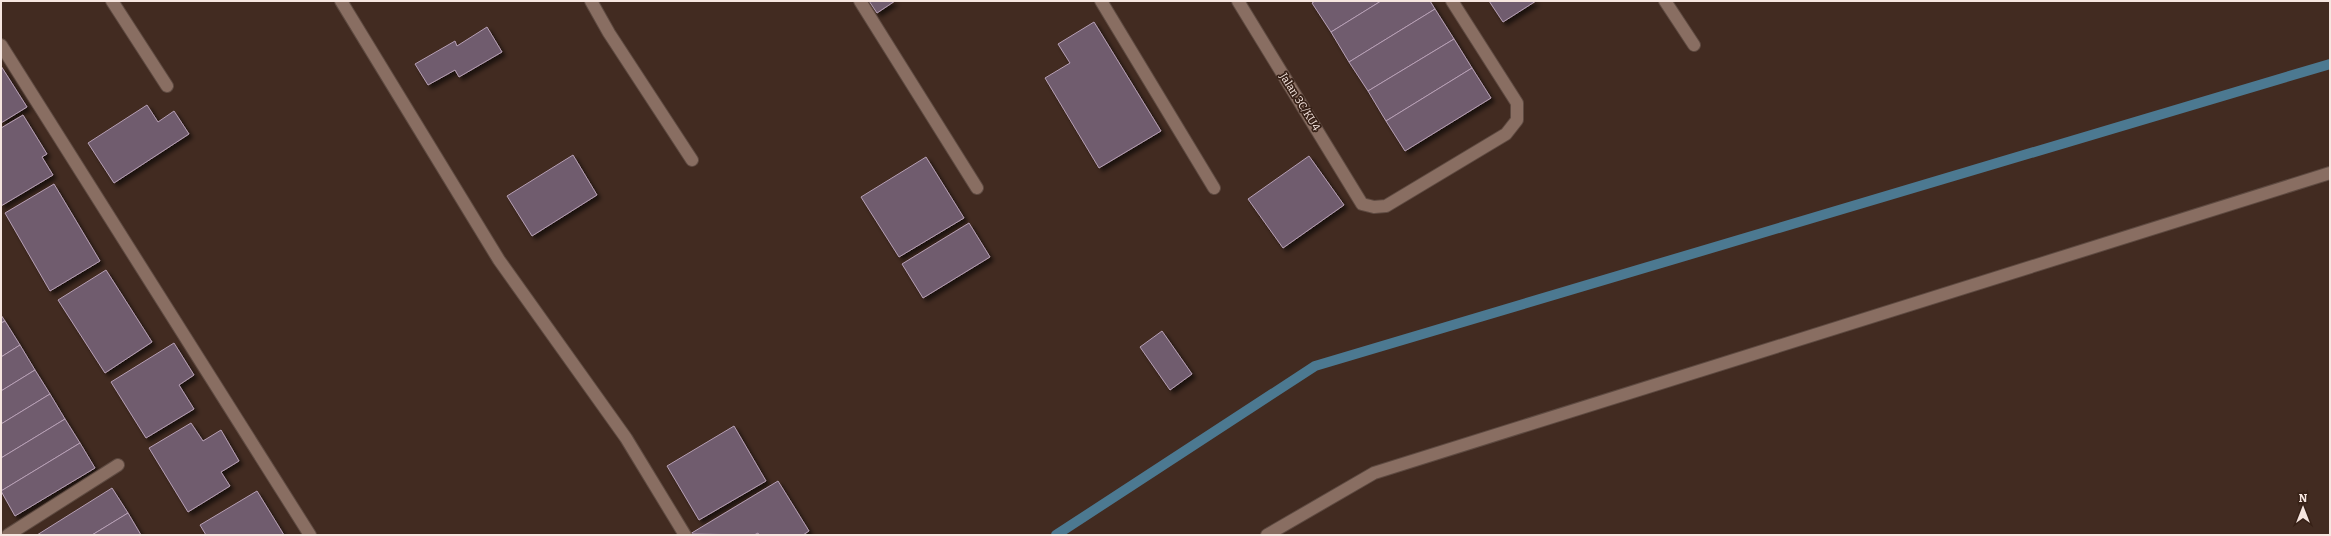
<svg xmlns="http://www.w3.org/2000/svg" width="2331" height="536" viewBox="0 0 2331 536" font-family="Bitter,serif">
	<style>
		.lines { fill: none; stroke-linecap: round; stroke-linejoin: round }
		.stream { stroke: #4c7991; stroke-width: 10 }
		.building { fill: #6f5b6e; stroke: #b7a0b5; filter: url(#shadow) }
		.minor-casing { stroke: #5e4a41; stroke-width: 14 }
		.minor { stroke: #896e62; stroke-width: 12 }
		.labels { text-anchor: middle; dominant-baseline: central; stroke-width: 3.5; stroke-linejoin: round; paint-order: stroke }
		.street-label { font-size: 11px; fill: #f6e6e0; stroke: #372117 }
	</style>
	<defs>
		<filter id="shadow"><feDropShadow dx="3.5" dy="3.5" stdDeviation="2" flood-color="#0009"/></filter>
	</defs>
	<rect width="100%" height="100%" fill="#422b21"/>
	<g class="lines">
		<path class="stream" d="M1056,535L1315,366L2330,64"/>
	</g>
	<g class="building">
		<path d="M869,1H895L877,13Z"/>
		<path d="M1315,1H1381L1331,32L1312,3Z"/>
		<path d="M1381,1H1430L1435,9L1349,62L1331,32Z"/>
		<path d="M1489,1H1536L1503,22Z"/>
		<path d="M1435,9L1454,39L1368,91L1349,62Z"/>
		<path d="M1094,22L1161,131L1099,168L1045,78L1070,63L1058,44Z"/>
		<path d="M487,27L502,52L459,77L455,70L428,85L415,64L455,41L457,46Z"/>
		<path d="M1454,39L1472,68L1386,121L1368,91Z"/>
		<path d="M1,66L27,107L1,123Z"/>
		<path d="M1472,68L1491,98L1405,151L1386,121Z"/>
		<path d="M147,105L158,122L174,111L189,134L114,183L88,143Z"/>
		<path d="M23,115L47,154L42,157L53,175L1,206V128Z"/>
		<path d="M573,155L597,195L532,236L507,196Z"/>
		<path d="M1309,156L1344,205L1283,248L1248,199Z"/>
		<path d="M926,157L964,218L899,257L861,197Z"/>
		<path d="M54,184L100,261L50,291L5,213Z"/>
		<path d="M969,223L990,257L923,298L902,264Z"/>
		<path d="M106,270L152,342L105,373L58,300Z"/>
		<path d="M1,315L5,321L1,323Z"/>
		<path d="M5,321L20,345L1,357V323Z"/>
		<path d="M1162,331L1192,374L1170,390L1140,347Z"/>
		<path d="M174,343L194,375L179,385L194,409L146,438L111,382Z"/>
		<path d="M20,345L35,370L1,391V357Z"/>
		<path d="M35,370L50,394L1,424V391Z"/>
		<path d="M50,394L65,419L1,458V424Z"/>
		<path d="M65,419L80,443L1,491V458Z"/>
		<path d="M191,423L203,441L221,430L239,461L221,472L230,486L188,512L149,448Z"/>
		<path d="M734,426L766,481L699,520L667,466Z"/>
		<path d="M80,443L95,468L15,516L1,491Z"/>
		<path d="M778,481L809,531L803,535H759L758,533L754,535L690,534Z"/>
		<path d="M112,488L128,513L92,535H37Z"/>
		<path d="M257,491L284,535H206L200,525Z"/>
		<path d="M128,513L141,535H92Z"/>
	</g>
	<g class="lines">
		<defs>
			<g id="minor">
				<path d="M112,1L167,86"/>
				<path d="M341,1L499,260L626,438L685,535"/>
				<path d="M591,1L609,33L692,160"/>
				<path d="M860,1L977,188"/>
				<path d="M1101,1L1214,188"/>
				<path d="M1238,1L1362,204L1374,207L1386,206L1506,134L1517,120V103L1452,1"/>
				<path d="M1665,1L1694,45"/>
				<path d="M1,45L310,535"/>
				<path d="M8,535L118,465"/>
				<path d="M1267,535L1374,473L2330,173"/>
			</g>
		</defs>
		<use href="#minor" class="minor-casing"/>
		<use href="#minor" class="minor"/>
	</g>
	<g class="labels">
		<g class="street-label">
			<text transform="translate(1300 102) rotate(58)">Jalan 3C/KU4</text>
		</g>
	</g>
	<rect width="2331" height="536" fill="none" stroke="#f6e6e0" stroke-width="4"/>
	<g transform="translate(2303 508)" stroke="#372117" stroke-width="3" paint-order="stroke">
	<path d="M0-3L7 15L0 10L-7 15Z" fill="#f6e6e0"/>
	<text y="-6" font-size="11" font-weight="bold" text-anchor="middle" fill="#f6e6e0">N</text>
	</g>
</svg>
